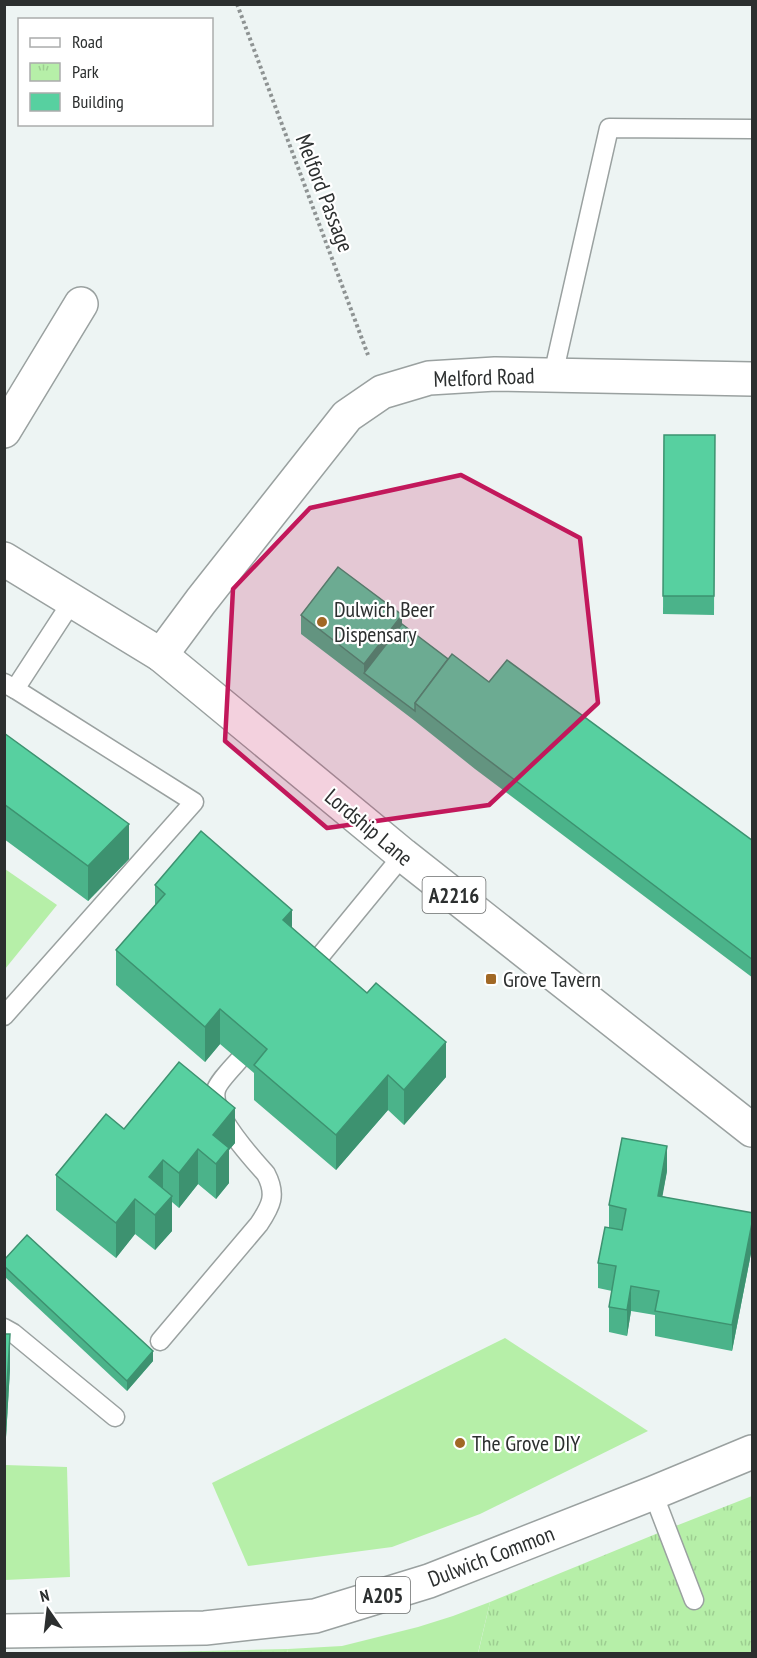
<svg xmlns="http://www.w3.org/2000/svg" width="757" height="1658" viewBox="0 0 757 1658" font-family="'PT Sans Narrow',sans-serif">
	<style>
		.grass { fill: #b6efa8 }
		.park { fill: url(#park-tufts) }
		.garden { fill: url(#garden-dots) }
		.lines { fill: none; stroke-linecap: round; stroke-linejoin: round }
		.service-casing { stroke: #9aa1a0; stroke-width: 21 }
		.minor-casing { stroke: #9aa1a0; stroke-width: 36 }
		.tertiary-casing { stroke: #9aa1a0; stroke-width: 36 }
		.primary-casing { stroke: #9aa1a0; stroke-width: 36 }
		.trunk-casing { stroke: #9aa1a0; stroke-width: 36 }
		.path { stroke: #8e9393; stroke-width: 4; stroke-dasharray: 3 3; stroke-linecap: butt }
		.service { stroke: #fff; stroke-width: 18 }
		.minor { stroke: #fff; stroke-width: 33 }
		.tertiary { stroke: #fff; stroke-width: 33 }
		.primary { stroke: #fff; stroke-width: 33 }
		.trunk { stroke: #fff; stroke-width: 33 }
		.wall { fill: #4bb38a }
		.shaded-wall { fill: #3d9270 }
		.building { fill: #57d0a0; stroke: #3d9270; stroke-width: 1.5 }
		.marked { fill: #c2185b; fill-opacity: 0.2; stroke: #c2185b; stroke-width: 4.5; stroke-linejoin: round }
		.poi-dot { fill: #a16825; stroke: #fff; stroke-width: 2 }
		.labels { text-anchor: middle; dominant-baseline: central; stroke-width: 4.5; stroke-linejoin: round; paint-order: stroke }
		.shield { fill: #fff; stroke: #6b6d6d; stroke-width: 1.5 }
		.shield-label { font-size: 21px; font-weight: bold; fill: #2c2f2f }
		.street-label { font-size: 22px; fill: #2c2f2f; stroke: #fff }
		.poi-label { font-size: 22px; fill: #2c2f2f; stroke: #fff; text-anchor: start }
	</style>
	<defs>
		<pattern id="park-tufts" width="24" height="20" patternUnits="userSpaceOnUse" patternTransform="scale(1.5)"><rect width="24" height="20" fill="#b6efa8"/><path d="M3 7l-1-3M5 7V3M7 7l1-3M15 17l-1-3M17 17v-4M19 17l1-3" fill="none" stroke="#9dcd91"/></pattern>
		<pattern id="garden-dots" width="8" height="8" patternUnits="userSpaceOnUse" patternTransform="scale(1.5)"><rect width="8" height="8" fill="#b6efa8"/><path d="M2 2h.1M6 6h.1" fill="none" stroke="#9dcd91" stroke-width="1.8" stroke-linecap="round"/></pattern>
	</defs>
	<rect width="100%" height="100%" fill="#edf4f3"/>
	<g class="grass">
		<path d="M5,869L57,905L5,969Z"/>
		<path d="M505,1338L648,1431L480,1514L392,1547L248,1566L212,1483Z"/>
		<path d="M5,1465L67,1467L70,1577L5,1580Z"/>
		<path d="M490,1602L478,1653L287,1654L288,1649L342,1646L418,1627L453,1616Z"/>
	</g>
	<path class="park" d="M752,1496V1653L478,1654L490,1602L668,1529Z"/>
	<path class="garden" d="M288,1649L287,1654L122,1653Z"/>
	<g class="lines">
		<defs>
			<g id="service">
				<path d="M553,375L609,128L752,129"/>
				<path d="M4,683L15,689L73,600"/>
				<path d="M307,972L403,855"/>
				<path d="M4,1016L194,802L15,689"/>
				<path d="M4,1328L13,1333L115,1417"/>
				<path d="M160,1341L259,1224C271,1206 277,1195 266,1174C251,1157 210,1113 216,1090C218,1082 233,1067 239,1060"/>
				<path d="M653,1493L694,1600"/>
			</g>
			<path id="minor" d="M4,431L81,304"/>
			<path id="tertiary" d="M161,655L201,601L347,416L382,392L429,378L495,374L752,379"/>
			<path id="primary" d="M4,559L161,655L403,855L752,1130"/>
			<path id="trunk" d="M4,1631L205,1628L315,1616L429,1581L653,1493L752,1452"/>
		</defs>
		<use href="#service" class="service-casing"/>
		<use href="#minor" class="minor-casing"/>
		<use href="#tertiary" class="tertiary-casing"/>
		<use href="#primary" class="primary-casing"/>
		<use href="#trunk" class="trunk-casing"/>
		<path class="path" d="M237,4L368,355"/>
		<use href="#service" class="service"/>
		<use href="#minor" class="minor"/>
		<use href="#tertiary" class="tertiary"/>
		<use href="#primary" class="primary"/>
		<use href="#trunk" class="trunk"/>
	</g>
	<g class="wall">
		<path d="M664,435H715L714,615L663,614Z"/>
		<path d="M301,615L402,624L448,659L489,682L753,841V978L475,769L415,721L301,634Z"/>
		<path d="M4,733L129,859L88,901L4,839Z"/>
		<path d="M155,885L292,928L446,1077L404,1125L388,1110L336,1170L254,1100V1073L220,1044L205,1062L116,985V950L155,905Z"/>
		<path d="M124,1129L235,1143L229,1150V1183L216,1199L198,1184L179,1208L172,1202V1231L155,1250L135,1234L116,1258L56,1210V1175Z"/>
		<path d="M667,1171L662,1196L753,1218V1243L732,1351L655,1336V1315L631,1311L627,1336L609,1332V1307L612,1291L598,1288V1263L609,1227V1205Z"/>
		<path d="M4,1260L153,1361L127,1391L4,1276Z"/>
		<path d="M4,1334L10,1369L6,1437H4Z"/>
	</g>
	<g class="shaded-wall">
		<path d="M402,615V634L364,673V664Z"/>
		<path d="M129,824V859L88,901V866Z"/>
		<path d="M292,910V945L283,920Z"/>
		<path d="M220,1009V1044L205,1062V1027Z"/>
		<path d="M446,1042V1077L404,1125V1090Z"/>
		<path d="M388,1075V1110L336,1170V1135Z"/>
		<path d="M235,1108V1143L229,1150V1183L216,1199V1164L213,1135Z"/>
		<path d="M667,1146V1171L658,1221V1196Z"/>
		<path d="M198,1149V1184L179,1208V1173Z"/>
		<path d="M163,1160V1195L149,1177Z"/>
		<path d="M172,1196V1231L155,1250V1215Z"/>
		<path d="M135,1199V1234L116,1258V1223Z"/>
		<path d="M753,1218V1243L732,1351V1325Z"/>
		<path d="M631,1286V1311L627,1336V1310Z"/>
		<path d="M10,1334V1369L6,1437V1402Z"/>
		<path d="M153,1351V1361L127,1391V1381Z"/>
	</g>
	<g class="building">
		<path d="M664,435H715L714,596H663Z"/>
		<path d="M338,567L402,615L364,664L301,615Z"/>
		<path d="M402,624L448,659L415,703V711L364,673Z"/>
		<path d="M452,654L489,682L507,660L753,841V960L475,750L415,703Z"/>
		<path d="M4,733L129,824L88,866L4,804Z"/>
		<path d="M201,831L292,910L283,920L367,993L376,983L446,1042L404,1090L388,1075L336,1135L254,1065L267,1049L220,1009L205,1027L116,950L165,894L155,885Z"/>
		<path d="M179,1062L235,1108L213,1135L229,1148L216,1164L198,1149L179,1173L163,1160L149,1177L172,1196L155,1215L135,1199L116,1223L56,1175L106,1114L124,1129Z"/>
		<path d="M622,1138L667,1146L658,1196L753,1213V1218L732,1325L655,1311L659,1291L631,1286L627,1310L609,1307L616,1266L598,1263L605,1227L622,1230L626,1209L609,1205Z"/>
		<path d="M27,1235L153,1351L127,1381L4,1266V1260Z"/>
		<path d="M4,1334H10L6,1402H4Z"/>
	</g>
	<path class="marked" d="M461,475L580,538L598,703L489,805L327,828L225,741L233,589L310,508Z"/>
	<g class="poi-dot">
		<circle cx="322" cy="622" r="6"/>
		<rect x="485" y="973" width="12" height="12" rx="3"/>
		<circle cx="460" cy="1443" r="6"/>
	</g>
	<g class="labels">
		<g class="shield">
			<rect x="422.5" y="877" width="63" height="36" rx="4.5"/>
			<rect x="356" y="1577" width="54" height="36" rx="4.5"/>
		</g>
		<g class="shield-label">
			<text x="454" y="895">A2216</text>
			<text x="383" y="1595">A205</text>
		</g>
		<g class="street-label">
			<text transform="translate(325 193) rotate(69)">Melford Passage</text>
			<text transform="translate(484 377) rotate(-2)">Melford Road</text>
			<text transform="translate(369 827) rotate(40)">Lordship Lane</text>
			<text transform="translate(491 1556) rotate(-21)">Dulwich Common</text>
		</g>
		<g class="poi-label">
			<text x="334" y="609">Dulwich Beer<tspan x="334" dy="25">Dispensary</tspan></text>
			<text x="503" y="979">Grove Tavern</text>
			<text x="472" y="1443">The Grove DIY</text>
		</g>
	</g>
	<rect width="757" height="1658" fill="none" stroke="#2c2f2f" stroke-width="12"/>
	<rect x="18" y="18" width="195" height="108" fill="#ffffff" stroke="#abacac" stroke-width="1.5"/>
	<rect x="30" y="38" width="30" height="9" fill="#ffffff" stroke="#abacac" stroke-width="1.5"/>
	<text x="72" y="48" font-size="18" fill="#2c2f2f">Road</text>
	<rect x="30" y="63" width="30" height="18" fill="url(#park-tufts)" stroke="#abacac" stroke-width="1.5"/>
	<text x="72" y="78" font-size="18" fill="#2c2f2f">Park</text>
	<rect x="30" y="93" width="30" height="18" fill="#57d0a0" stroke="#abacac" stroke-width="1.5"/>
	<text x="72" y="108" font-size="18" fill="#2c2f2f">Building</text>
	<g transform="translate(48 1610) rotate(346)" stroke="#ffffff" stroke-width="4.5" paint-order="stroke">
	<path d="M0-4.5L10 22L0 15L-10 22Z" fill="#2c2f2f"/>
	<text y="-9" font-size="16" font-weight="bold" text-anchor="middle" fill="#2c2f2f">N</text>
	</g>
</svg>
